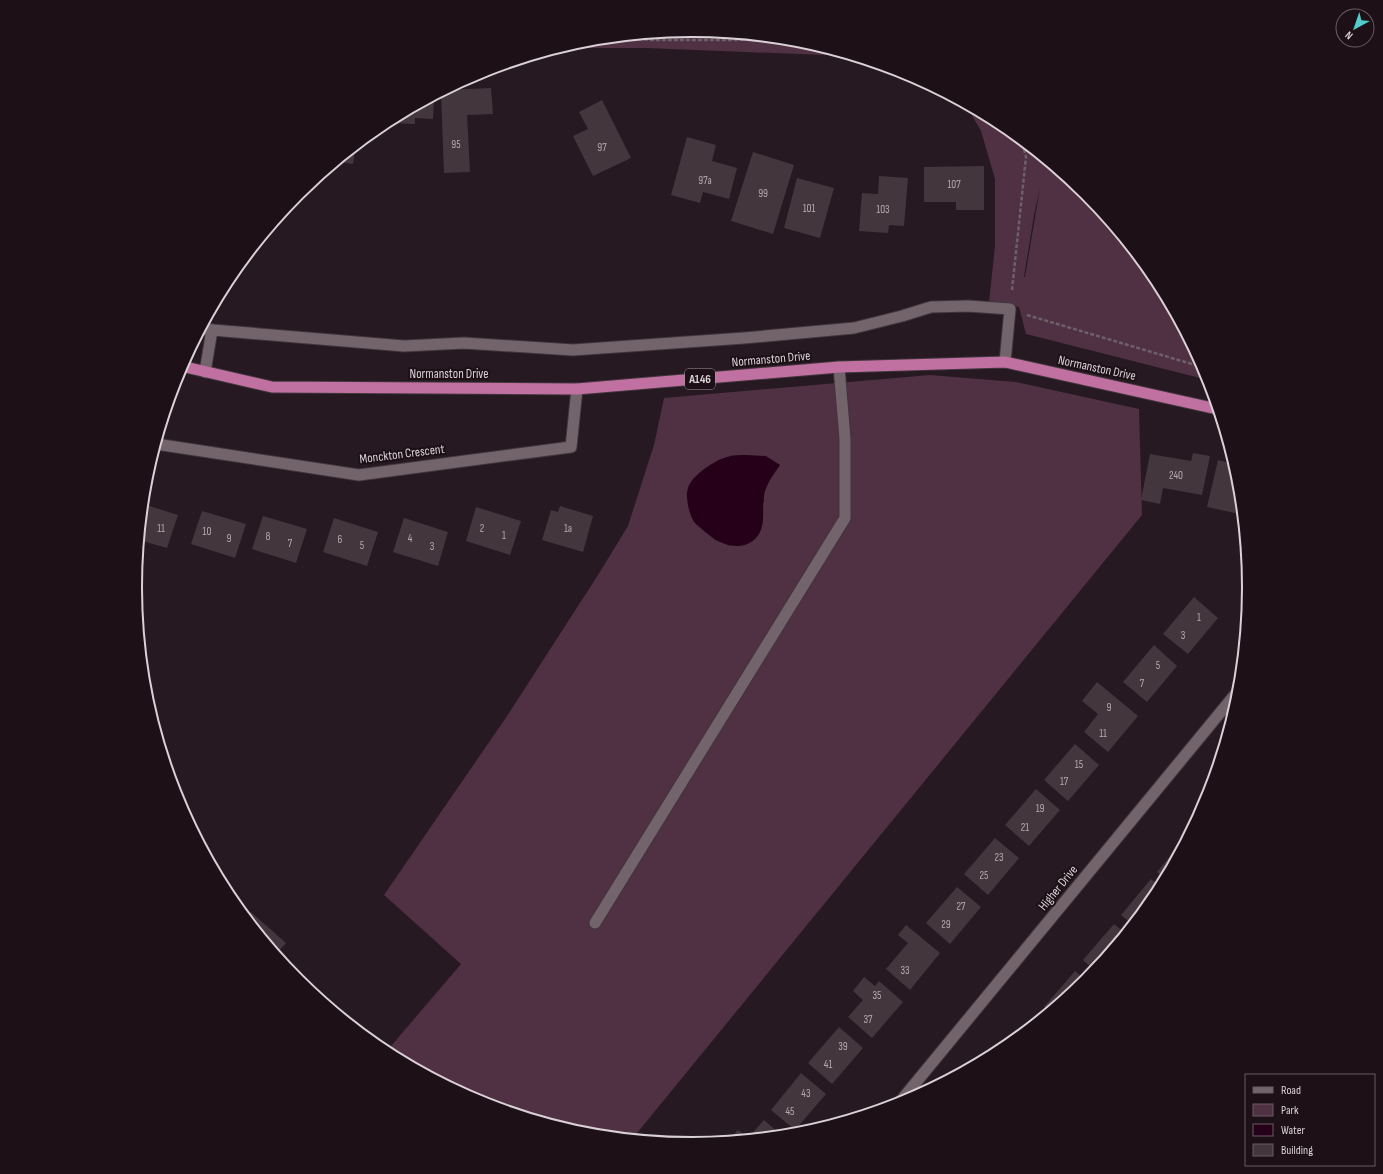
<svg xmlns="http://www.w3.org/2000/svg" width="1383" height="1174" viewBox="0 0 1383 1174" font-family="'Sofia Sans Condensed',sans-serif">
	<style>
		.green { fill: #503143; fill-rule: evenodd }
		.water { fill: #260019 }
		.building { fill: #44363d }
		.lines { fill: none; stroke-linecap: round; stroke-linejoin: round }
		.service-casing { stroke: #40363b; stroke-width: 13 }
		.minor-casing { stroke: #40363b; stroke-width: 13 }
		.trunk-casing { stroke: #40363b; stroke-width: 13 }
		.path { stroke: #6c6167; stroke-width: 2.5; stroke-dasharray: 4 2; stroke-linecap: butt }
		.service { stroke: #73646c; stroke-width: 11 }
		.minor { stroke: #73646c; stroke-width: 11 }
		.trunk { stroke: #c070a1; stroke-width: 11 }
		.labels { text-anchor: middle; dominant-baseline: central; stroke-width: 4; stroke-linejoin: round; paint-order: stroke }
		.number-label { font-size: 11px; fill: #b4aab0 }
		.shield { fill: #1d1017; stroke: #a1979d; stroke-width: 1 }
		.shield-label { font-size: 12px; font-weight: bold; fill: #dad1d6 }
		.street-label { font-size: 13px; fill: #dad1d6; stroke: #1d1017 }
		.rim { fill: none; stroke: #dad1d6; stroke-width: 2 }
	</style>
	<rect width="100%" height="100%" fill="#261921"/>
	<g class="green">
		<path d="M692,30L800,41L850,56L646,48H557L583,41Z"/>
		<path d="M966,105L1001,124L1086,193L1155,278L1206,374L1208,380L1026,334L1019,307L989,302L995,246V179L981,131ZM1040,188L1025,277H1024L1034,215Z"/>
		<path d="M930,375L1016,382L1139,409L1142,515L633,1138L583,1133L478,1102L386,1052L461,964L384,895L507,716L598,575L628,526L654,445L664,398ZM780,465L770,480L764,493V502L730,546L715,540L693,521Z"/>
	</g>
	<path class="water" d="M746,455L766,456L780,465C774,473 768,481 765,491C760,506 768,525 756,538C740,554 718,543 704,531C701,528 695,524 693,520C689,513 685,496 688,488C692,475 715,460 727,457C733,455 740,455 746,455Z"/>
	<g class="building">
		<path d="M491,88L493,114L467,115L470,172L444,173L441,93L445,90Z"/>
		<path d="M434,96L433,119L415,118V124L390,123V120Z"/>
		<path d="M602,100L631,158L593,176L573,136L588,129L579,112Z"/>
		<path d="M687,137L716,145L712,161L737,168L729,199L703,192L700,203L671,195Z"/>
		<path d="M356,146L353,164L340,162L341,158Z"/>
		<path d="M753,152L794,165L773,234L731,221Z"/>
		<path d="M984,166V210H956V202H924V167Z"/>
		<path d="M879,176L908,178L904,226L889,225L888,233L859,231L862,193L878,194Z"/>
		<path d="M797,178L834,188L820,238L784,228Z"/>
		<path d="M1193,453L1210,456L1202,495L1163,488L1160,504L1141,500L1150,454L1191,461Z"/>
		<path d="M1218,460L1233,464L1238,479L1241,507L1239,514L1207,507Z"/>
		<path d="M143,504L178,515L167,548L139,540Z"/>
		<path d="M560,506L593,516L583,552L542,540L551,510L558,512Z"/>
		<path d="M476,507L521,521L510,555L466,541Z"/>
		<path d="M202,511L246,524L235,558L191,544Z"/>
		<path d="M263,516L307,529L296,563L252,549Z"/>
		<path d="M334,518L378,532L367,566L323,552Z"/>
		<path d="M404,518L448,532L438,566L393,552Z"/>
		<path d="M1194,597L1218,618L1188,654L1163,634Z"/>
		<path d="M1154,645L1177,666L1147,702L1123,682Z"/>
		<path d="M1097,682L1138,716L1108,752L1084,732L1098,714L1082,701Z"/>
		<path d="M1075,744L1099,765L1068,801L1044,780Z"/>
		<path d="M1036,789L1060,810L1029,846L1005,825Z"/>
		<path d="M995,838L1019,858L988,895L964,874Z"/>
		<path d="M1185,838H1186L1164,878L1157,872Z"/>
		<path d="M1151,879L1160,886L1154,897L1132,924L1121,915Z"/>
		<path d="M957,887L981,907L950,944L926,923Z"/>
		<path d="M251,912L286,943L276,954L246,918Z"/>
		<path d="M1114,924L1125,933L1094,970L1083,960Z"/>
		<path d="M906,925L940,953L910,990L886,969L908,943L898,935Z"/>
		<path d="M1075,971L1086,980L1049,1011L1044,1007Z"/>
		<path d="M301,977L303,985L295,978Z"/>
		<path d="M864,977L875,986L879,981L903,1002L872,1038L848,1017L863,1000L853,991Z"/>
		<path d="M839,1027L863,1048L832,1084L808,1063Z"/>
		<path d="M801,1073L826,1094L795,1130L771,1110Z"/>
		<path d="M764,1120L781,1135L729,1140L738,1130L748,1138Z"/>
	</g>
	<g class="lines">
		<defs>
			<path id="service" d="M595,923L845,518V439L839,367"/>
			<g id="minor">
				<path d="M201,329L404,346L464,343L573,350L744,338L854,328L902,316L931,307L968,306L1010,309L1005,362"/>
				<path d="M205,372L212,330"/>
				<path d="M156,444L359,475L571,447L577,389"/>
				<path d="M899,1103L1238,691"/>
			</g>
			<path id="trunk" d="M181,366L272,387L577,389L839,367L1005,362L1217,409"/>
		</defs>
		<use href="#service" class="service-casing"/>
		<use href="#minor" class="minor-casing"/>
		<use href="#trunk" class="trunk-casing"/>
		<g class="path">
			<path d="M620,37L649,40H738L759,37"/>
			<path d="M1012,290L1026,157L1022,141"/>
			<path d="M1027,315L1202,367"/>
		</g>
		<use href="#service" class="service"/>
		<use href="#minor" class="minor"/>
		<use href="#trunk" class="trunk"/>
	</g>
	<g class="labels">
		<g class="number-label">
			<text x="456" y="144">95</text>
			<text x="602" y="147">97</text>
			<text x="705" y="180">97a</text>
			<text x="954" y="184">107</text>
			<text x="763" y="193">99</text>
			<text x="809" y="208">101</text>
			<text x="883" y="209">103</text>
			<text x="1176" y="475">240</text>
			<text x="161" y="528">11</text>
			<text x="482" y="528">2</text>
			<text x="568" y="528">1a</text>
			<text x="207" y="531">10</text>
			<text x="504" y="535">1</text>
			<text x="268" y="536">8</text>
			<text x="229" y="538">9</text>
			<text x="410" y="538">4</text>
			<text x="340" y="539">6</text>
			<text x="290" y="543">7</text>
			<text x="362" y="545">5</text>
			<text x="432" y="546">3</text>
			<text x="1199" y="617">1</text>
			<text x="1183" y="635">3</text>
			<text x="1158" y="665">5</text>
			<text x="1142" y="683">7</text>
			<text x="1109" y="707">9</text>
			<text x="1103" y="733">11</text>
			<text x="1079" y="764">15</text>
			<text x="1064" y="781">17</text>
			<text x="1040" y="808">19</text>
			<text x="1025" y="827">21</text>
			<text x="999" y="857">23</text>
			<text x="984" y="875">25</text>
			<text x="961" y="906">27</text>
			<text x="946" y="924">29</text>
			<text x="905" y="970">33</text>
			<text x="877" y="995">35</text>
			<text x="868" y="1019">37</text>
			<text x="843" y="1046">39</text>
			<text x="828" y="1064">41</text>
			<text x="806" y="1093">43</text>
			<text x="790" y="1111">45</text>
		</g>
		<rect class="shield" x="685" y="369" width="30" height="20" rx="3"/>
		<g class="shield-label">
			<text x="700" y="379">A146</text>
		</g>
		<g class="street-label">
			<text transform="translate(771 359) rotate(-5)">Normanston Drive</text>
			<text transform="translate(1097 368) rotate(12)">Normanston Drive</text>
			<text x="449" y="374">Normanston Drive</text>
			<text transform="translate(402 454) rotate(-7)">Monckton Crescent</text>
			<text transform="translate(1058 888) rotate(-51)">Higher Drive</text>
		</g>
	</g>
	<path d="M0 0H1383V1174H0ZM142 587a550 550 0 1 1 1100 0a550 550 0 1 1-1100 0Z" fill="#1d1017" fill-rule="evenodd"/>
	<path class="rim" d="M142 587a550 550 0 1 1 1100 0a550 550 0 1 1-1100 0Z"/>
	<rect x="1245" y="1074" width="130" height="92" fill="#1d1017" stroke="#695d63"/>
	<rect x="1253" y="1087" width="20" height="6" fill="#73646c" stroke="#695d63"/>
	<text x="1281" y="1094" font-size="12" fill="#dad1d6">Road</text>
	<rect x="1253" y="1104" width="20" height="12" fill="#503143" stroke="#695d63"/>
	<text x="1281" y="1114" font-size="12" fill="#dad1d6">Park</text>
	<rect x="1253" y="1124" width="20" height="12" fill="#260019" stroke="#695d63"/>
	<text x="1281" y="1134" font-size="12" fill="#dad1d6">Water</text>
	<rect x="1253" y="1144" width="20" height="12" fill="#44363d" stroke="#695d63"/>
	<text x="1281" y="1154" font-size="12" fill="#dad1d6">Building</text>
	<g transform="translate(1355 28) rotate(220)"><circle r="19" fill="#1d1017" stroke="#695d63"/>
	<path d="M0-3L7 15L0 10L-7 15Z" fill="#52cdcc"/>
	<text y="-6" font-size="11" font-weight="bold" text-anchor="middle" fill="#dad1d6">N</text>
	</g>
</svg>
